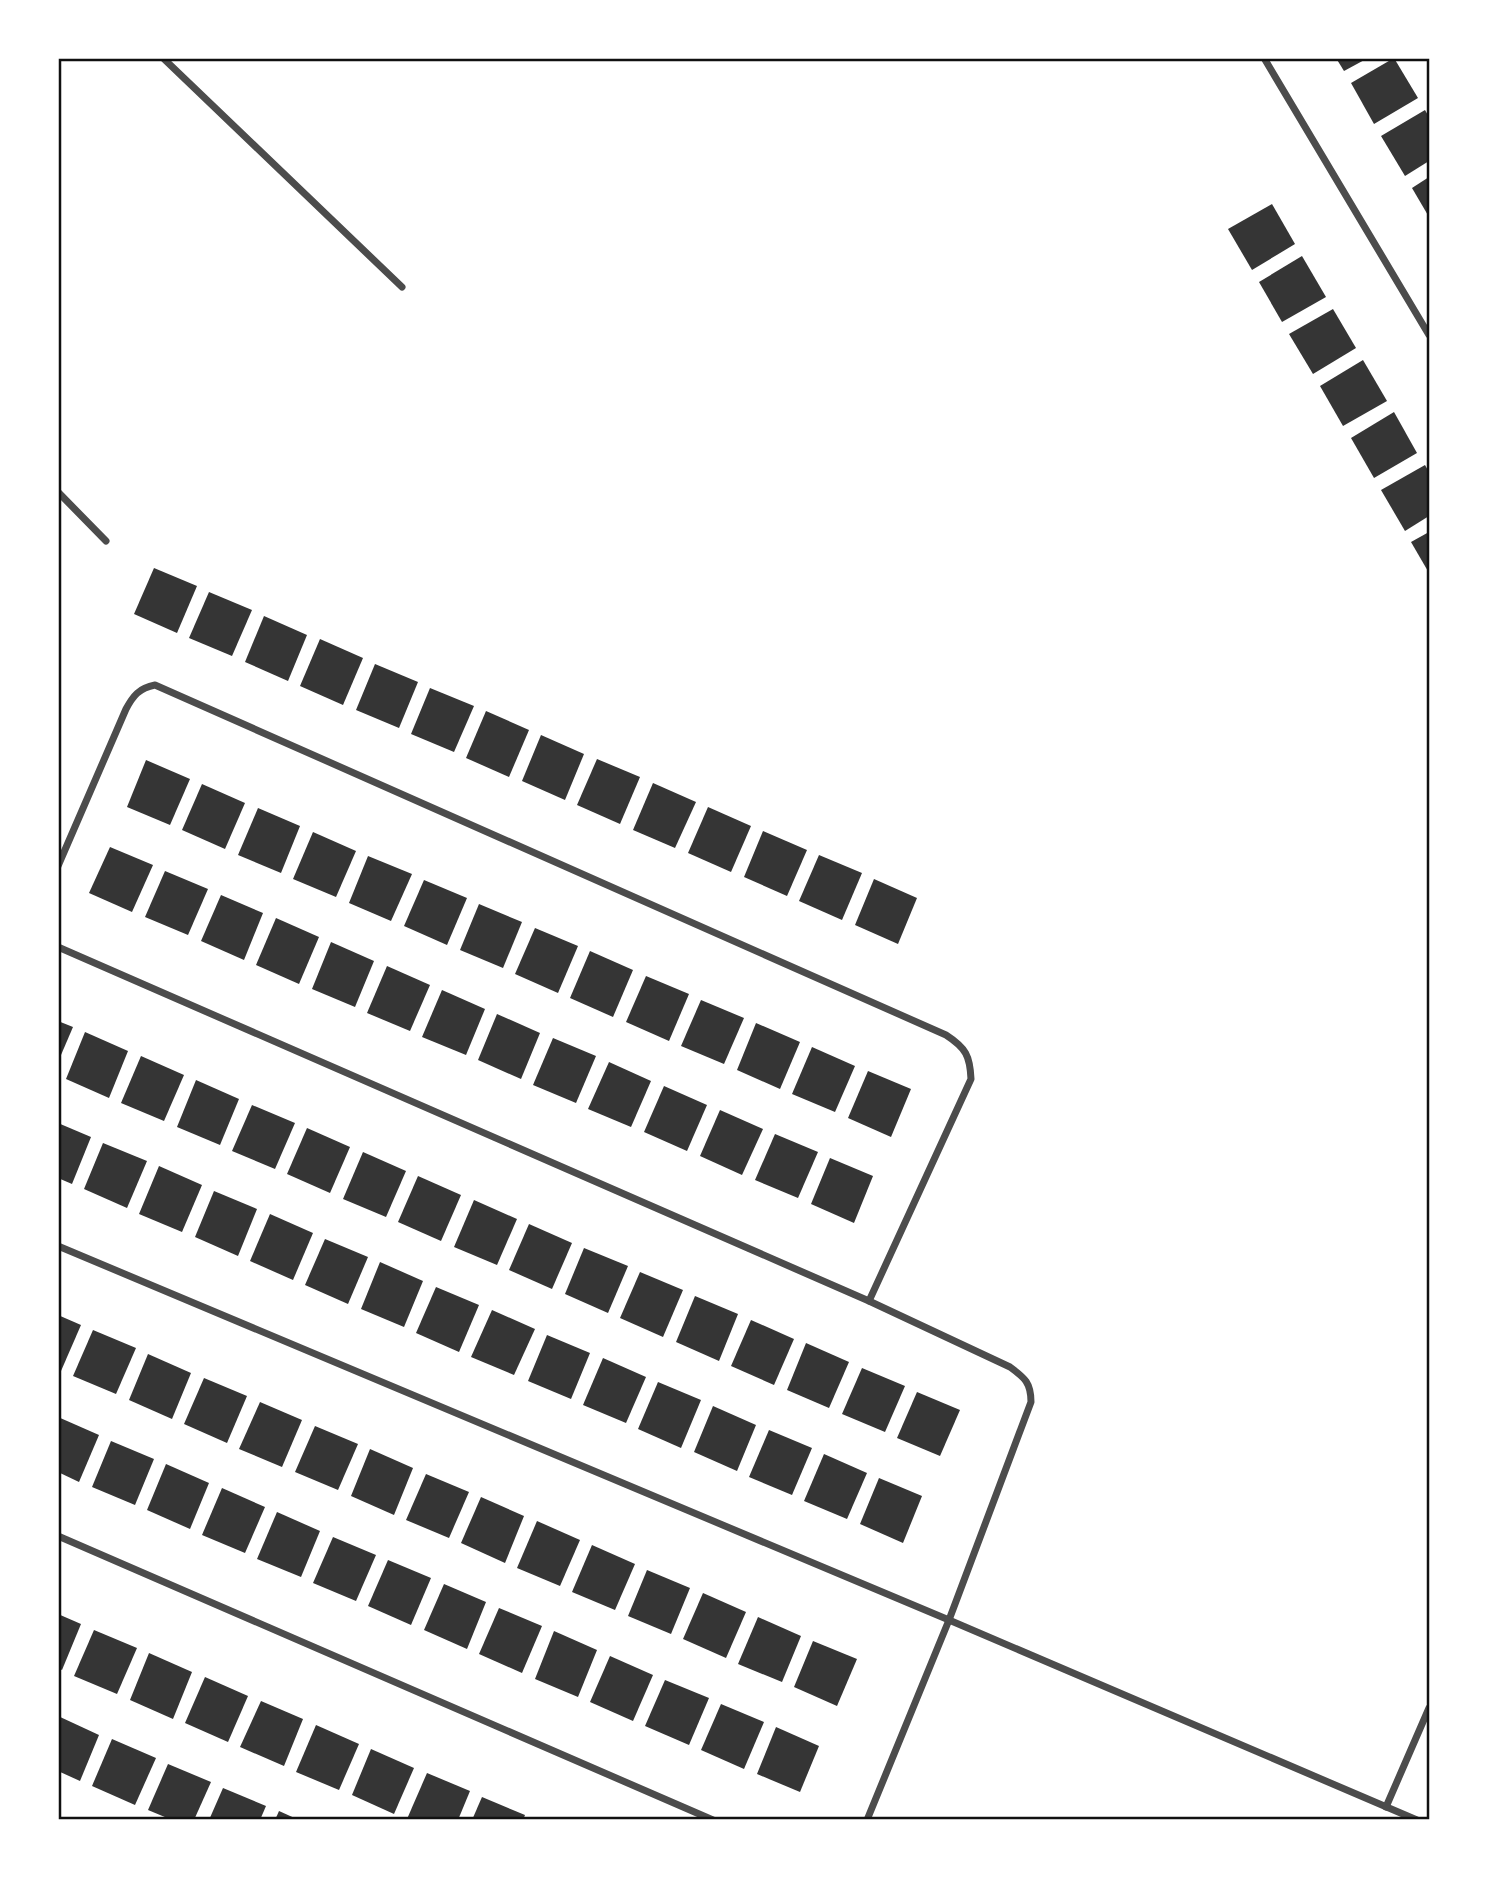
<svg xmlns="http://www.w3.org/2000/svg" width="1487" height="1878" viewBox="0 0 1487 1878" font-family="'Alegreya Sans',sans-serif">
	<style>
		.building { fill: #353535 }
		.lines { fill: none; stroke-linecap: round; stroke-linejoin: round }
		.minor { stroke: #4c4c4c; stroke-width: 7 }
		.neatline { fill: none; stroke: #111; stroke-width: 2.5 }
	</style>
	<rect width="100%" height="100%" fill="#fff"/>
	<g class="building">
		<path d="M1336,58H1368L1344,71Z"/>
		<path d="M1394,58L1418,98L1374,124L1351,83Z"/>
		<path d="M1425,110L1429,117V161L1405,176L1381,136Z"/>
		<path d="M1429,177V217L1412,188Z"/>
		<path d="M1272,204L1295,244L1252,270L1228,229Z"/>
		<path d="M1302,256L1326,297L1282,322L1259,282Z"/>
		<path d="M1333,309L1356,348L1313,374L1289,334Z"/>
		<path d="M1363,360L1387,401L1343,426L1320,386Z"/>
		<path d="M1394,412L1417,453L1374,478L1351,438Z"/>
		<path d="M1425,465L1429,472V516L1405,531L1381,490Z"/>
		<path d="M1429,532V573L1411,542Z"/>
		<path d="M154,568L197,586L177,633L134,614Z"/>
		<path d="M209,592L252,610L232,656L189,638Z"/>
		<path d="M264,616L307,635L288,681L245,662Z"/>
		<path d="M320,639L363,658L343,705L300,686Z"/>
		<path d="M375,664L418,682L399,728L356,710Z"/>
		<path d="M430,688L474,706L454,752L411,734Z"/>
		<path d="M486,711L529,730L509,777L466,758Z"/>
		<path d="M541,735L584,754L565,800L522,781Z"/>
		<path d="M597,759L640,777L620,824L577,805Z"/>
		<path d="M146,760L190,779L170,825L127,807Z"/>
		<path d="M653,783L696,802L675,848L633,830Z"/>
		<path d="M202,784L245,803L225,849L182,830Z"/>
		<path d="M708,807L751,826L731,872L688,853Z"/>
		<path d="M258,808L300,826L281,873L238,855Z"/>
		<path d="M763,831L807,850L787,896L744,877Z"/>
		<path d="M313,832L356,851L336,897L293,879Z"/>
		<path d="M110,847L153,865L132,912L89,893Z"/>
		<path d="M819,855L862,873L842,920L799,901Z"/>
		<path d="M368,856L412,874L391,921L349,903Z"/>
		<path d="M165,871L208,889L188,935L145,917Z"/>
		<path d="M874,879L917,898L898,944L855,925Z"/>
		<path d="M424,880L467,898L447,945L404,926Z"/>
		<path d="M221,895L263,913L244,960L201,941Z"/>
		<path d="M479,904L522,922L503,968L460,950Z"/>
		<path d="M276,918L319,937L299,984L256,965Z"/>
		<path d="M535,928L578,946L558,993L515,974Z"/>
		<path d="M331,942L374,961L355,1007L312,989Z"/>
		<path d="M590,951L633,970L613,1017L570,998Z"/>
		<path d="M387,966L430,985L410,1031L367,1013Z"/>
		<path d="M646,976L689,994L669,1041L626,1022Z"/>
		<path d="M442,990L485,1009L466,1055L422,1037Z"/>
		<path d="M701,1000L744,1018L724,1064L681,1046Z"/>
		<path d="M497,1014L540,1033L521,1079L478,1060Z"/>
		<path d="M58,1021L73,1027L58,1062Z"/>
		<path d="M756,1023L800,1042L780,1089L737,1070Z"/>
		<path d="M85,1032L128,1051L109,1098L66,1079Z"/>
		<path d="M553,1038L596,1056L576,1103L533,1085Z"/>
		<path d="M812,1047L855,1066L835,1112L792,1094Z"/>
		<path d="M141,1056L184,1075L164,1121L121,1103Z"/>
		<path d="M609,1062L651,1081L631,1127L588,1109Z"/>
		<path d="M868,1071L911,1089L891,1137L848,1118Z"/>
		<path d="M196,1080L239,1099L220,1145L177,1127Z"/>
		<path d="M664,1086L707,1105L687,1151L644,1132Z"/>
		<path d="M252,1105L295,1123L275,1169L232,1151Z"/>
		<path d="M720,1110L763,1129L742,1175L700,1156Z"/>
		<path d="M58,1123L91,1137L72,1184L58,1178Z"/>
		<path d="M307,1128L350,1147L330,1193L287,1174Z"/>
		<path d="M775,1134L818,1152L798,1198L755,1180Z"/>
		<path d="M103,1143L147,1161L127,1208L84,1189Z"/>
		<path d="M363,1152L406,1171L386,1217L343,1199Z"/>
		<path d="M830,1158L873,1176L854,1223L811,1204Z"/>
		<path d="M159,1166L202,1185L182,1232L139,1214Z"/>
		<path d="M418,1176L461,1195L441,1241L398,1222Z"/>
		<path d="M214,1191L257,1209L238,1256L195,1237Z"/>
		<path d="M474,1200L517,1219L497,1265L454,1247Z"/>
		<path d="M270,1214L313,1233L293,1280L250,1261Z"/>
		<path d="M529,1224L572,1243L552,1289L509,1270Z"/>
		<path d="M325,1239L368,1257L348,1304L305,1285Z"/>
		<path d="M584,1248L628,1266L608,1313L565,1294Z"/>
		<path d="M380,1262L423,1281L404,1327L361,1309Z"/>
		<path d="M640,1272L683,1290L663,1337L620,1318Z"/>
		<path d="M436,1287L479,1305L459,1352L416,1333Z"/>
		<path d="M695,1296L738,1314L719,1361L676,1342Z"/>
		<path d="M492,1310L535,1329L514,1375L471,1357Z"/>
		<path d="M58,1315L81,1325L61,1371L58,1370Z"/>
		<path d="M751,1320L794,1339L774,1385L731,1366Z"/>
		<path d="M93,1330L136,1348L116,1394L73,1376Z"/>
		<path d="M547,1335L590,1353L571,1399L528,1381Z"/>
		<path d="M806,1343L849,1362L829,1408L787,1390Z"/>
		<path d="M148,1354L191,1373L172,1419L129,1400Z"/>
		<path d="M603,1358L646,1377L626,1423L583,1405Z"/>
		<path d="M862,1368L905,1386L885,1432L842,1414Z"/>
		<path d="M204,1378L247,1396L227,1443L184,1424Z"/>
		<path d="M658,1382L701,1400L681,1448L638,1429Z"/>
		<path d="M917,1392L960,1410L940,1456L897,1438Z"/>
		<path d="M260,1402L302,1420L282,1467L239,1449Z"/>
		<path d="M713,1406L756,1425L737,1471L694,1452Z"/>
		<path d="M58,1417L99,1435L79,1482L58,1472Z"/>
		<path d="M315,1426L358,1444L338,1490L295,1472Z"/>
		<path d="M769,1430L812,1448L792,1495L749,1477Z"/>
		<path d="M111,1441L154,1459L135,1505L92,1487Z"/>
		<path d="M370,1449L413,1468L394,1515L351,1496Z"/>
		<path d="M824,1454L867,1473L847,1519L804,1501Z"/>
		<path d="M166,1464L209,1483L190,1529L147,1510Z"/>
		<path d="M426,1474L469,1492L449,1538L406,1520Z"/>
		<path d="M879,1478L922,1496L903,1543L860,1524Z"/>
		<path d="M222,1488L265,1507L245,1553L202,1535Z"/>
		<path d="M481,1497L524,1516L505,1563L461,1543Z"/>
		<path d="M277,1512L320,1531L301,1577L257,1559Z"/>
		<path d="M537,1521L580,1540L560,1586L517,1568Z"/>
		<path d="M333,1537L376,1555L356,1601L313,1583Z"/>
		<path d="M592,1545L635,1564L615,1610L572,1592Z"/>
		<path d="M388,1560L431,1578L411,1625L368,1606Z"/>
		<path d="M647,1570L690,1588L671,1634L628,1616Z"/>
		<path d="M444,1584L486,1602L467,1649L424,1630Z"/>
		<path d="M703,1593L746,1612L726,1658L683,1639Z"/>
		<path d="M499,1608L542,1626L522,1673L479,1654Z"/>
		<path d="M58,1614L81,1624L62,1670L58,1668Z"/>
		<path d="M758,1617L801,1636L782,1682L738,1664Z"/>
		<path d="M94,1630L137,1648L117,1694L74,1676Z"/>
		<path d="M554,1631L597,1650L578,1697L535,1679Z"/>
		<path d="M813,1641L857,1659L837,1706L794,1687Z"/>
		<path d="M149,1653L192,1672L173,1719L130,1700Z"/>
		<path d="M610,1656L653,1675L633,1721L590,1702Z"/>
		<path d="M205,1677L248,1696L228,1742L185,1723Z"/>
		<path d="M665,1680L709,1698L689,1745L645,1726Z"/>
		<path d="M261,1701L303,1719L284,1766L240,1747Z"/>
		<path d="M721,1704L764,1722L744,1769L701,1750Z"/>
		<path d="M58,1716L99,1735L80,1781L58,1771Z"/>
		<path d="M316,1725L359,1744L339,1790L296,1772Z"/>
		<path d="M776,1727L819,1746L800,1792L757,1774Z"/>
		<path d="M112,1739L156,1758L135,1805L92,1786Z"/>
		<path d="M371,1749L414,1768L394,1814L352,1795Z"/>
		<path d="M168,1764L211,1782L194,1820H172L148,1810Z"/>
		<path d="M427,1773L470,1791L458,1820L407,1819Z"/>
		<path d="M223,1788L266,1806L260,1820H209Z"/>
		<path d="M482,1797L525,1815L523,1820H472Z"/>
		<path d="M279,1811L299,1820H275Z"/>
	</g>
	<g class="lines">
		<g class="minor">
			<path d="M163,58L402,287"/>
			<path d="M1264,58L1429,335"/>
			<path d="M58,492L106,541"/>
			<path d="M58,866L126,709C133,696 139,688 155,685L946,1035C966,1048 970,1056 971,1079L869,1301"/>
			<path d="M58,947L869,1301L1010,1367C1025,1378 1031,1383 1031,1402L949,1620L867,1820"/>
			<path d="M58,1246L949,1620L1417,1820"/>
			<path d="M58,1536L713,1820"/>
			<path d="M1386,1807L1429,1708"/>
		</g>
	</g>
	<rect width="1487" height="1878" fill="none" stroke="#ffffff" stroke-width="119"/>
	<rect x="60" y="60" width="1368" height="1758" class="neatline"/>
</svg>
